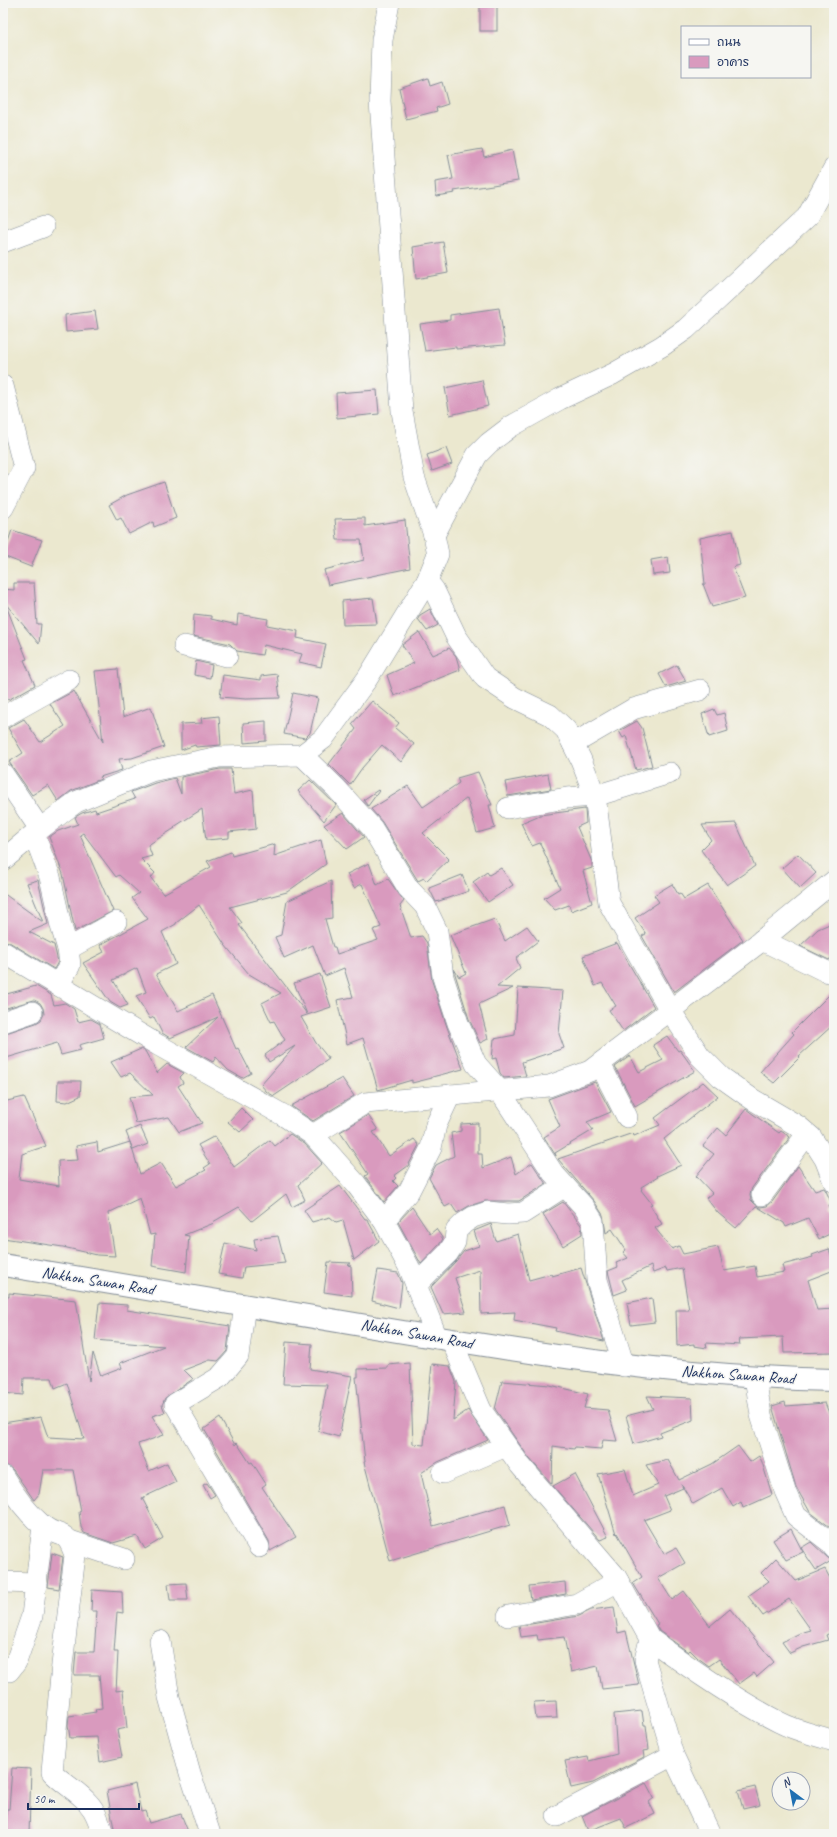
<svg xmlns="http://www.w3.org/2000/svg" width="837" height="1837" viewBox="0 0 837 1837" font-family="Caveat,'Playpen Sans Thai',sans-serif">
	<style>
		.building { fill: #d99abe }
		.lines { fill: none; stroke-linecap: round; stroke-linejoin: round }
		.minor-casing { stroke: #838c96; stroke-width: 22 }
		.major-casing { stroke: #838c96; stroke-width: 24 }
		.minor { stroke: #fff; stroke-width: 21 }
		.major { stroke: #fff; stroke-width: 22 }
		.labels { text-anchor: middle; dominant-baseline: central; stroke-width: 3; stroke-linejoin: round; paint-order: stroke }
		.street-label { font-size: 16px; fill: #1b2f5e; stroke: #f6f6f2 }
	</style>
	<rect width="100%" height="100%" fill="#f6f6f2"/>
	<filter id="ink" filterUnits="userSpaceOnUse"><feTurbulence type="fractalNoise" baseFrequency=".025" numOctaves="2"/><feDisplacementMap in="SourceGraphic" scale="8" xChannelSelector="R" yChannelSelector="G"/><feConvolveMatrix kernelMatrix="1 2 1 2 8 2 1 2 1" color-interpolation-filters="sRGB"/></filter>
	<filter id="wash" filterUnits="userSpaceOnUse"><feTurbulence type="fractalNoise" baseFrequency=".012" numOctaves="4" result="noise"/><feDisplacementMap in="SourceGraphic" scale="16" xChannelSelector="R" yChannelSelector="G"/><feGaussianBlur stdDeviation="0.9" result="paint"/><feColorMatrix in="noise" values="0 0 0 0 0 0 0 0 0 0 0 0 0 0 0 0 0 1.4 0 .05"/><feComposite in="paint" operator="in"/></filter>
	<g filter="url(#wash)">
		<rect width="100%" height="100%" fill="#ebe8cf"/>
		<g id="blocks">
			<g class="building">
				<rect x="480" y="3" width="17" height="28"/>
				<path d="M428,78L430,86L442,82L448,104L436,108L437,111L406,119L399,88Z"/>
				<path d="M482,149L484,157L512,150L518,181L454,191L455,193L436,196L435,182L453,179L448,155Z"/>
				<path d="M443,242L448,273L416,279L413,247Z"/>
				<path d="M499,308L505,345L456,349V347L425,351L420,324L450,320V315Z"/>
				<path d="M95,311L98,329L66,332L65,315Z"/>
				<path d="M482,380L488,406L450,415L445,388Z"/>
				<path d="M377,390L379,414L337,418L336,393Z"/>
				<path d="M446,448L452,464L432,471L427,455Z"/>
				<path d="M164,482L176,518L154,527L153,522L129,534L121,518L117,520L109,505L127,495Z"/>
				<path d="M365,518V526L405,520L410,568L328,585L324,570L364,560L361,540H337L335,519Z"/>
				<path d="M12,530L42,540L31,567L3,556Z"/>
				<path d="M733,531L740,565L733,567L745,598L712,607L703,584H705L700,538Z"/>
				<path d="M668,557L670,573L653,575L651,560Z"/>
				<path d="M14,583H34L37,624H41L39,644L5,603L27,659L24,660L35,685L8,700L3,692V589L14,590Z"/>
				<path d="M373,598L377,624L343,625L342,601Z"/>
				<path d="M430,609L438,625L427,631L418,619L420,615Z"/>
				<path d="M194,614L211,616V619L237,625L238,614L268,619L267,625L298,631L297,638L326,644L321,667L299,662L302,654L264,645L262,655L237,651L230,644L193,636Z"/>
				<path d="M419,632L433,655L449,648L456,656L460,670L394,696L387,675L414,663L402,645Z"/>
				<path d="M196,661L212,665L210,678L194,675Z"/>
				<path d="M677,665L686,681L666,687L659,674Z"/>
				<path d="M118,669L123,717L151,707L164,747L132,758L119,759L122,770L100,777L101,779L71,791L58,801L48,785L32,795L9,762L23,753L8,728L24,719L40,742L65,726L50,704L74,691L103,742L95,671Z"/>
				<path d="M277,674L280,698L246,699L220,697L223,675L261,680V676Z"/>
				<path d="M293,693L318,698L310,733L305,738L284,734Z"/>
				<path d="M372,701L399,723L395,728L414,744L401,762L382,745L362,768L350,785L329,764L356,729L352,724Z"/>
				<path d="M714,709L717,715L724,713L728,731L709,737L702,714Z"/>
				<path d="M219,716L221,745L196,747L195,745L181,750V724L202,723L201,718Z"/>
				<path d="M266,721V741L244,743L243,723Z"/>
				<path d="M637,721L642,728L652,766L636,770L626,736L623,738L619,731Z"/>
				<path d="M220,769H231L234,794L253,790L256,829L229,832V838L206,840L202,809L174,827L175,828L148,845L152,856L141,859L155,873L151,878L163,894L211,867L207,861L231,852L232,856L275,844L274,856L321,840L326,864L287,892L230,907L242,923L239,925L307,1014L294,983L320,974L331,1007L301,1017L316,1043L329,1059L274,1096L267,1092L261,1085L295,1046L269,1062L265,1055L285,1040L274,1021L271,1022L262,1003L281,993L249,974L225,945L199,905L176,923V924L162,932L176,964L156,974L178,1011L212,995L236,1049L238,1048L251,1073L242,1078L228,1070L216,1057L213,1062L186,1047L218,1017L170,1038L162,1033L154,1017L150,1019L136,996L146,992L137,968L113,980L128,1005L120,1008L110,1002L83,963L104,952L100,945L148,919L132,898L139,893L119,875L116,877L83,833L80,835L113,911L75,931L63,874L49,837L58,831L78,824L75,817L82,813L95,809L96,812L135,799L131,792L155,783L175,778L181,794V777Z"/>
				<path d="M478,772L492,805H489L495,828L477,833L467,798L423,833L449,859L426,881L424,878L418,881L382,822L371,809L408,786L423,807L459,783L457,778Z"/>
				<path d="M548,774L551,789L508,796L505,782Z"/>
				<path d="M310,780L336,805L324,821L298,791Z"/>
				<path d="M378,790L379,791L368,806L363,800Z"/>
				<path d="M585,809L586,823L577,827L592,862V868L583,871L592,903L571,911L569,905L555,910L544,898L560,888L540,843L532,846L521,823L540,815Z"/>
				<path d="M343,813L364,837L347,849L324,825Z"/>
				<path d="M736,823L755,866L727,885L701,850L711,840L702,825Z"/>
				<path d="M798,854L816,873L800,888L782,868Z"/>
				<path d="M369,863L377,885L388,879L404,901L400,906L411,938L422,936L427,943L432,981L447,1027L463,1069L432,1077V1078L412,1083V1080L378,1090L363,1038L347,1044L337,1000L353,997L344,968L325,976L313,945L284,958L275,937L281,935L287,901L331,881L332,918L325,919L333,947H335L337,954L378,940L373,930L381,927L362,884L354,888L347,874Z"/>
				<path d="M501,868L513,885L488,902L473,882L487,872L489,875Z"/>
				<path d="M462,875L469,891L436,902L429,888Z"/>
				<path d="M38,880L48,924L29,932L54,945L58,962L54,969L9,942L3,940V893L43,922L27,883Z"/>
				<path d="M672,884L678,894L680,893L684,899L708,885L743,940L674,992L642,936L646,934L635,918L659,902L654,895Z"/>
				<path d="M495,919L505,941L527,926L538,941L516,958L520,968L497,987L513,988L479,1004L488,1039L480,1043L469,1019L455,974L454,969L459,977L466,973L450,935Z"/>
				<path d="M834,922V954L829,960L800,946L818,929Z"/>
				<path d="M617,943L654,1007L623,1031L609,1010L616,1006L602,983L595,986L583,956Z"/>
				<path d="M36,986L51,995L54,1005L65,1003L74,1009L78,1022L91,1019L100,1024L104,1038L79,1045L81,1050L61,1055L57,1043L3,1059V1034L36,1023L41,1020L44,1014L43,1008L40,1003L34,1000L3,1009V995Z"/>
				<path d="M518,988L563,991L559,1034L564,1048L522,1062L526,1076L504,1078L500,1073L496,1058L492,1059L494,1039L515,1035Z"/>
				<path d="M834,990V1024L799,1056L800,1057L774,1083L760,1072L794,1034L792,1032Z"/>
				<path d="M667,1036L678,1051L680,1050L695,1071L635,1106L615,1067L630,1056L639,1072L663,1060L653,1045Z"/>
				<path d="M141,1049L145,1051L157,1073L167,1064L184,1073L180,1077L183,1083L178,1086L202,1123L179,1132L169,1117L136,1123L129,1097L153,1095L130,1073L121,1077L111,1062Z"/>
				<path d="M342,1078L354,1096L313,1121L291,1106Z"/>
				<path d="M58,1081H81L80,1096L67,1102L57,1101Z"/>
				<path d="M595,1082L611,1112L587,1122L593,1130L555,1153L556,1156L544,1137L560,1127L548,1099Z"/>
				<path d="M703,1082L718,1096L664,1139L681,1165L657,1176L658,1177L641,1187L642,1189L641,1190L652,1204L650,1205L662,1224L655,1228L672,1249L679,1246L683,1254L718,1247L724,1271L755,1266L757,1277L784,1272L782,1265L813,1257L812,1255L829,1249L834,1263V1270L808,1280L817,1310L834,1309V1352L784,1353L783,1337L739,1339L740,1345L706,1343L707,1348L694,1346V1344L677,1346L676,1310H689L682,1268L667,1271L666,1268L653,1273L651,1266L622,1280L627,1290L614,1295L608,1271L618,1267L616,1263L628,1258L623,1252L626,1250L612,1229L606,1233L603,1215L594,1201L558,1159L633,1133L634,1136L660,1125L655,1118Z"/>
				<path d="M24,1097L46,1146L22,1154L19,1179L59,1186L58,1161L78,1160L76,1146L97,1142L98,1152L130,1142L140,1174L161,1163L176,1186L206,1170L204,1168L210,1164L198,1145L215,1136L234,1167L270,1140L275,1146L290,1134L305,1144L322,1163L298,1185L305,1200L292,1207L286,1194L252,1221L239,1207L213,1222L214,1223L184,1235L189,1236L186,1272L152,1266L155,1234L150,1235L140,1198L108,1213L115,1256L97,1255L63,1247L3,1238V1102Z"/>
				<path d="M241,1108L253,1120L240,1132L228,1122Z"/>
				<path d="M746,1109L779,1133L781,1131L790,1137L752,1188L750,1194L751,1200L755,1204L760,1207L767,1206L772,1202L798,1166L815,1191L824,1188L826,1191L832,1204L829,1205L834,1215V1232L819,1239L808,1218L786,1227L784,1223L756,1206L736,1228L718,1213L706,1198L712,1193L696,1176L714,1154L703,1146L718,1128L726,1135Z"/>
				<path d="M368,1115L378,1130L373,1132L389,1156L414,1139L419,1145L408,1166L394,1176L396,1178L393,1181L398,1186L384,1202L365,1176L368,1174L340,1132Z"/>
				<path d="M478,1123V1154H482L483,1168L511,1157L516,1174L532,1163L546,1184L519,1201H485L469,1206L457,1213L451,1204L445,1207L429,1178L436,1165L454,1156L451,1133L461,1131V1124Z"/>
				<path d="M140,1126L148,1144L133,1150L126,1132Z"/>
				<path d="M340,1186L365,1219H367L379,1241L354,1260L343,1220L336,1222L330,1217L312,1222L304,1210Z"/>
				<path d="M563,1202L581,1225L582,1234L563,1246L543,1214Z"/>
				<path d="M412,1207L430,1234L436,1229L443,1239L439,1245L421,1264L398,1222Z"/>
				<path d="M491,1224L496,1241L518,1234L529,1280L551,1274L552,1276L581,1268L604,1341L555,1331L556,1328L514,1320L515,1312L481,1314L480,1270L455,1278L466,1312L443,1314L431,1287L456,1261L464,1251L479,1246L474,1231Z"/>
				<path d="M278,1236L285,1263L244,1267L242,1278L218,1274L225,1243L256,1250L254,1239Z"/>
				<path d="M328,1262L351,1263L348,1265L351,1266L352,1296L324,1292Z"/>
				<path d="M378,1270L398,1273L402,1283L399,1308L372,1301Z"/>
				<path d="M9,1293L76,1300L89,1381L93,1353L101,1376L122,1368L120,1363L164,1346L95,1340L99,1303L127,1305V1310L230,1326L227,1351L218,1361L210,1360L184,1370L193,1379L165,1398L162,1405L165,1412L152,1416L164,1435L138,1444L149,1471L167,1463L176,1482L142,1498L163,1538L145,1549L137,1536L113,1543L84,1533L81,1527L79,1512L81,1511L73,1470H43L39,1494L34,1500L13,1470L3,1463V1423L41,1417L48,1437L84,1439L67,1383L55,1388L52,1378H24L23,1395L3,1393V1381H7L3,1354V1295L9,1297Z"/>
				<path d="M652,1298L655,1322L631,1325L627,1303Z"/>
				<path d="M286,1342L312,1344L310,1369L352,1376L339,1437L318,1431L327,1385L283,1384Z"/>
				<path d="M410,1363L413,1444L424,1445L432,1364L450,1366L456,1382L453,1420L468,1410L488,1440L438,1462L421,1473L433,1526L505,1505L510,1525L390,1561L364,1462H365L356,1377H358V1369L388,1368V1365Z"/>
				<path d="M502,1381L550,1385L588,1394L584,1408L608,1410L617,1441L603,1440L601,1449L575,1447L574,1449L553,1446L552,1484L529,1458L495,1409Z"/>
				<path d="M647,1396L692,1398L693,1420L660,1433L661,1436L634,1444L626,1416L653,1409Z"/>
				<path d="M785,1402L786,1406L825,1403L834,1426V1530L810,1512L796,1487L772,1406Z"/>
				<path d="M220,1418L235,1445L237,1443L250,1463L252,1462L266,1484L262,1487L296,1537L270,1551L269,1541L204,1429Z"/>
				<path d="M738,1446L750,1462L759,1456L762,1462L772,1495L743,1508L741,1502L733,1507L722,1488L693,1504L681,1484L683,1488L664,1496L670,1510L644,1520L664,1554L676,1548L685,1563L658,1578L672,1600L684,1591L710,1626L730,1609L774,1662L757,1677L754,1673L739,1684L719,1659L709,1666L698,1658L690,1650L688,1652L659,1631L656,1625L658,1624L633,1583L642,1577L617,1533L616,1534L598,1474L625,1469L633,1496L658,1485L646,1465L668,1460L679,1480L712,1464Z"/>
				<path d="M575,1474L608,1537L600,1540L553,1486Z"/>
				<path d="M207,1483L215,1495L210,1498L203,1485Z"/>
				<path d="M791,1529L803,1552L786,1560L773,1540Z"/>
				<path d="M811,1542L828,1558L833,1560L816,1570L801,1548Z"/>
				<path d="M52,1553L63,1557L59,1589L48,1587Z"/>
				<path d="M776,1558L796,1581L825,1569L834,1586V1631L826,1635L828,1640L803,1647L790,1653L782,1642L800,1633L811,1630L789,1599L763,1616L748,1596L769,1581L761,1573Z"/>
				<path d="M565,1582L566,1594L531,1600L529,1586Z"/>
				<path d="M186,1583L188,1600H170L168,1584Z"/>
				<path d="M92,1590L122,1592L123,1613L117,1612L114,1652H118L116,1691L123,1690L127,1728L117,1730L122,1757L100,1762L97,1737L70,1738L68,1725L69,1716L96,1712L95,1709L102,1708L99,1675H74L76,1652H94L97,1611H91Z"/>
				<path d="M614,1607L618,1633L626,1631L639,1685L602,1689L598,1666L571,1672L564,1637L538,1640L537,1635L521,1637L519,1626L579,1616L591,1610Z"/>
				<path d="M556,1701L557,1718L536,1719L534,1702Z"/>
				<path d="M642,1711L644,1725H646L649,1750L643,1751L644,1757L593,1783L571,1788L565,1761L588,1757L589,1761L617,1754L614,1714Z"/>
				<path d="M12,1768L31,1769L29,1834H6V1809H9Z"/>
				<path d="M646,1783L654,1798L649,1802L655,1814L626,1828L621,1818L588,1831L582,1816Z"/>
				<path d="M135,1784L141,1812L145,1811L149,1823L181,1814L189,1834H115L107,1791Z"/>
				<path d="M755,1787L760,1805L743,1809L738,1791Z"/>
			</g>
		</g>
	</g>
	<g filter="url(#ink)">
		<use href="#blocks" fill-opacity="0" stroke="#838c96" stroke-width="1"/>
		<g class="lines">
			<defs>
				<g id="minor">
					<path d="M3,242L43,227"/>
					<path d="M3,386L24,468L3,508"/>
					<path d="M434,535L477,455L489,443L510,427L560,399L613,374L662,346L686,329L807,217L834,168"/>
					<path d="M427,581L434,590L456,636L485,678L515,698L550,715L566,730L581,760L595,796L609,903L670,1010L700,1056L721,1077L752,1099L798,1126L811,1137L825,1159L834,1182"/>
					<path d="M184,646L227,656"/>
					<path d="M3,717L69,680"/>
					<path d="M573,744L633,709L700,690"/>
					<path d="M302,755L336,788L372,828L408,888L425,906L437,931L443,977L458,1023L476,1064L499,1090L553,1173L584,1207L593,1221L597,1280L624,1366"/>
					<path d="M3,774L40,829"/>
					<path d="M508,808L567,798L595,796L670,773"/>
					<path d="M34,834L50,877L61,926L68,949L70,965L58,985"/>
					<path d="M3,860L40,829L76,802L151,771L219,757L302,755L323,739L367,679L427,581L438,554L434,535L414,477L402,411L380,101L382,40L389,3"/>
					<path d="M762,940L825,971L834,973"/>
					<path d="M68,949L116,922"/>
					<path d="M3,952L158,1045L283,1115L313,1135L356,1184L384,1221L409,1267L437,1338"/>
					<path d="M3,1022L32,1012"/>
					<path d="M600,1064L627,1117"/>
					<path d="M313,1135L365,1103L549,1086L590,1071L756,945L834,881"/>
					<path d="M762,1195L807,1134"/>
					<path d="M384,1221L409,1191L431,1148L436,1125L450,1095"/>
					<path d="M416,1285L448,1253L455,1242L456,1231L464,1223L473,1217L488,1212L508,1214L523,1213L565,1186"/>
					<path d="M245,1305L238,1356L220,1377L175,1404L259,1547"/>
					<path d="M452,1341L481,1410L520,1465L616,1577L650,1639L645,1660L673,1755L710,1834"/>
					<path d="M755,1377L761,1415L785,1491L796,1516L831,1543L834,1548"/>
					<path d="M443,1473L506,1446"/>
					<path d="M3,1476C14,1495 25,1511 42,1525C60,1540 65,1526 75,1555L62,1665L52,1772C63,1784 78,1791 88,1803C96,1811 100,1824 103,1834"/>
					<path d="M70,1541L124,1559"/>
					<path d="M3,1582L36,1583"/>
					<path d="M508,1616L577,1604L618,1581"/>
					<path d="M650,1639C691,1669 734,1699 779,1722C796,1731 816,1735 834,1741"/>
					<path d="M160,1641L169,1697L190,1773L210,1834"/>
					<path d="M3,1671H9L16,1662L32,1616L43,1526"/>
					<path d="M557,1816L673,1755"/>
				</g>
				<path id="major" d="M3,1265C126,1286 250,1306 373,1327C528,1353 677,1377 834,1380"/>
			</defs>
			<use href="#minor" class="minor-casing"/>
			<use href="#major" class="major-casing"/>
			<use href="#minor" class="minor"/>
			<use href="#major" class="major"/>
		</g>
	</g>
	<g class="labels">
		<g class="street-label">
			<text transform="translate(98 1281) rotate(9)">Nakhon Sawan Road</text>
			<text transform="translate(417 1334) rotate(10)">Nakhon Sawan Road</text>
			<text transform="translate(738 1375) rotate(4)">Nakhon Sawan Road</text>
		</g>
	</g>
	<rect width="837" height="1837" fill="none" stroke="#f6f6f2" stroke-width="16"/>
	<rect x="681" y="26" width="130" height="52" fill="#f6f6f2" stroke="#9ea6b7"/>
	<rect x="689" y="39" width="20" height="6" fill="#ffffff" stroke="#9ea6b7"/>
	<text x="717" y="46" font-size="12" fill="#1b2f5e">ถนน</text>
	<rect x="689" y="56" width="20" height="12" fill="#d99abe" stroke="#9ea6b7"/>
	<text x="717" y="66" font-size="12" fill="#1b2f5e">อาคาร</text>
	<g transform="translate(791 1791) rotate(328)"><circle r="19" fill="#f6f6f2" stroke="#9ea6b7"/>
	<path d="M0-3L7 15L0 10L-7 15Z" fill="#1f6fb2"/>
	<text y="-6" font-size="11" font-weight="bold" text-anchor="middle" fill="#1b2f5e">N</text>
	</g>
	<path d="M28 1803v6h111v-6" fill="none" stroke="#1b2f5e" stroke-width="2"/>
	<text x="34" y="1803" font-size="12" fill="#1b2f5e" stroke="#f6f6f2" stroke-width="3" paint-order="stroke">50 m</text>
</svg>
